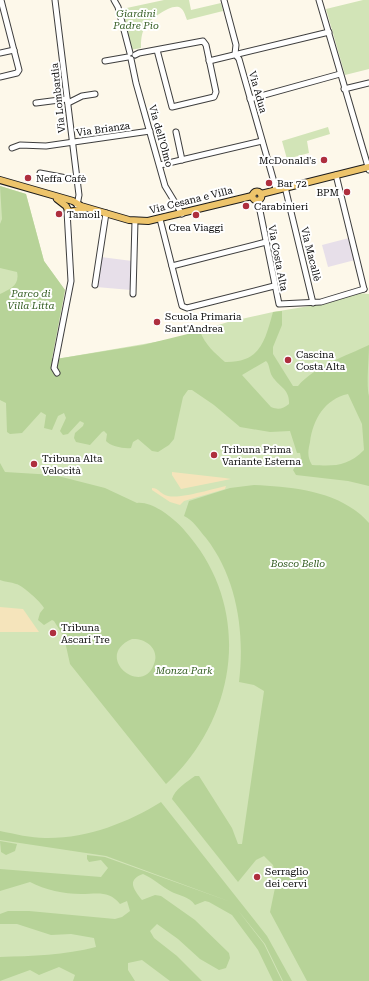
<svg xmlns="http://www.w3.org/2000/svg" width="369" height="981" viewBox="0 0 369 981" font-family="'Roboto Serif',serif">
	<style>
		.industrial { fill: #e7dfe9 }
		.green { fill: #d2e4b7 }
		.forest { fill: #b7d398; fill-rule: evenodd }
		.sand { fill: #f5e4bb }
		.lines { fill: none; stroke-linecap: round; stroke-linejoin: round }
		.minor-casing { stroke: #3e3e3e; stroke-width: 7 }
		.major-casing { stroke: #1c1c1c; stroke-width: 8 }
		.minor { stroke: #fff; stroke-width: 5 }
		.major { stroke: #edc46b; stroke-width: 6 }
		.poi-dot { fill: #ae2f3e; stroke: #fff; stroke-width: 1.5 }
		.labels { text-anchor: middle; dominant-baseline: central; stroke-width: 4; stroke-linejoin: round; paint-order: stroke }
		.park-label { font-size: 10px; font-style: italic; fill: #325c21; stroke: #fff }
		.street-label { font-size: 10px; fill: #0b0b0b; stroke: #fff }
		.poi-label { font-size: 10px; fill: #0b0b0b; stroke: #fff; text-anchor: start }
	</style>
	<rect width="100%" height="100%" fill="#fdf8ea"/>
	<g class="industrial">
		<path d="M349,238L355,260L328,267L322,245Z"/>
		<path d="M101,257L132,261L131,290L96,287Z"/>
	</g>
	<g class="green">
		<path d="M164,0H189L191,10L221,3L223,11L187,20C185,15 184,9 179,7C170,4 149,20 145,27C141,34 141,41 141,48L130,50L122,9Z"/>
		<path d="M363,0H369V69L345,75L326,9Z"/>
		<path d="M328,127L330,134L307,141L309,153L287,159L282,141Z"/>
		<path d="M0,186L26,194L44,261L65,290L52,358L56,359L173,339L228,322L273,312L328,303L359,293L369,294V981H0Z"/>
	</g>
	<g class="forest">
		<path d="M0,186L26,194L44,261L65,290L52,358L56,359L143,345L200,331C205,345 215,353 225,362C261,363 265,340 273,312L282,311V325L273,347V354L293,386H298C315,366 346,356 369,345C369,359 366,386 369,396V486L348,481L296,475L293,470L301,458L300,453H297L290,431L270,432L240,427L214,405L192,390H188L183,397L176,429L174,439L169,445L158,452L152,451L138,439L133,442L131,448C124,449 110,446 106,441L107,434L104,431L102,432L90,445L76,442L74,438L75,433L83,426L84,423L80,421L68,434L63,435L60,431L66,418L64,413L58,416L52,430L44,428L46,415L41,412L22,433L10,434L7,432L6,403L0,400V294C10,289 20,285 17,272L0,268V224L2,219ZM266,361C270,365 269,371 272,376C279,387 290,389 289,404C283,409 278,410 271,407L242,375ZM348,394L362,424L364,450C347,467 334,466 312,465C307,457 308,451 310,442C313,419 325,399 348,394Z"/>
		<path d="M0,463L5,472L54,475L105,488L137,503C153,501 175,519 185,531C253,607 239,717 166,784L70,664L64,637L54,621L52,620L44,625L38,620L40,613L44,608C41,602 22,585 16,584C11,582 5,582 0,580ZM132,639C146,638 160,649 154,664C142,698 92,656 132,639Z"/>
		<path d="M254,485C294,487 341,491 369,523V981H307L270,912L276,883L275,873L273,865L264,856L256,860L238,882L172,799C174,790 188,781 195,776H199L232,828L238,844H242L264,691L254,685L239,682C245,632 237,578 206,538C199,530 193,520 184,516L189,501L230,488Z"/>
		<path d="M161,802L267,936L292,981H283L265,944L237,909L264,944L282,981H273L258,950L232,915L209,902L205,901L195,905C189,896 179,896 170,891C161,886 154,879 143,874C126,880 134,890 142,900L155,895L161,896L195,920L229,953L230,958L226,968L219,970L200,959L178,939L157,924L150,931L154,938L177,956L202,981H170L142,960L128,963V970L135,981H73L75,975L59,967L39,975L30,970L0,981V957C32,956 65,955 96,947L94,938L71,934L51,935L17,924H0V914L8,911H29L115,919L122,917L130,911L127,901L120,904C109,890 97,894 81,894C64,894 45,890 30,882L0,891V869L101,877L108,868L101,860L89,862L87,859V855L105,857L231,902L106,856L0,840V831C15,834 31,838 45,838C86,839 127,823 161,802Z"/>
		<path d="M0,841L17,844L15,851L6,855L1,852Z"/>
	</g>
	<g class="sand">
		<path d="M172,472L225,478L231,479L181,489L172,475Z"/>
		<path d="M226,486L225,489L184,501L180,505L170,502L152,490V488C159,488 161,495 168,496C180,499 212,489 226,486Z"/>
		<path d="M0,607L23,609L39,632H0Z"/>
	</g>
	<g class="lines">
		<defs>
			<g id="minor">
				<path d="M55,0L79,195L77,205"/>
				<path d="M114,0L118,7L130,53"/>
				<path d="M224,0L236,45L235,54L239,59L276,189"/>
				<path d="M319,0L369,170"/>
				<path d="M0,53L14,50"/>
				<path d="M135,55L139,53L203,41L206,45L216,92L214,97L172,107L157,50"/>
				<path d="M131,59L136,83L165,186L182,214"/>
				<path d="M105,61L128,57"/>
				<path d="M209,61L329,32"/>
				<path d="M0,77L17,73L19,70L1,0"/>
				<path d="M344,89L369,83"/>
				<path d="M250,99L340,74"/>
				<path d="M36,103L67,99"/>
				<path d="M68,103L82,96L95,94"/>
				<path d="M176,132L182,160"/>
				<path d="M12,148L20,145L46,146L150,131"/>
				<path d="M160,165L262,141"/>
				<path d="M40,173L77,180"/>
				<path d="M336,175L364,289"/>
				<path d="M285,187L313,303"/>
				<path d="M258,201L279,304L321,302L364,289"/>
				<path d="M160,219L182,306L187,308L274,286"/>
				<path d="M172,266L266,242"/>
				<path d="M95,285L106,213"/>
				<path d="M133,294L135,221"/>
				<path d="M57,373L54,368L71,281L67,211"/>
			</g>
			<g id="major">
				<path d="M0,180L73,201L81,206L129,220L148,221L252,196"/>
				<circle cx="257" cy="196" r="4.5"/>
				<path d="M261,194L369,167"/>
				<path d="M57,199L66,206L69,212L84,209"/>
			</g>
		</defs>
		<use href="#minor" class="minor-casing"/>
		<use href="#major" class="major-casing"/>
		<use href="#minor" class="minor"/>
		<use href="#major" class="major"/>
	</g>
	<g class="poi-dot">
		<circle cx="324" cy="160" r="4"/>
		<circle cx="28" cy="178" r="4"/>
		<circle cx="269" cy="183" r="4"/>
		<circle cx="347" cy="192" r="4"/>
		<circle cx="246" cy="206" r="4"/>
		<circle cx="59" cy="214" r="4"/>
		<circle cx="196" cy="215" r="4"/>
		<circle cx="157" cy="322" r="4"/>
		<circle cx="288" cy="360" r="4"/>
		<circle cx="214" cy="455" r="4"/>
		<circle cx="34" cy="464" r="4"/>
		<circle cx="53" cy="633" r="4"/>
		<circle cx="257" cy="877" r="4"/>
	</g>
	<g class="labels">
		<g class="park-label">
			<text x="136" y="13">Giardini<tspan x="136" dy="12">Padre Pio</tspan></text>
			<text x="31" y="293">Parco di<tspan x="31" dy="12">Villa Litta</tspan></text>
			<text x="298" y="563">Bosco Bello</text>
			<text x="184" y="670">Monza Park</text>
		</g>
		<g class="street-label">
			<text transform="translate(258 92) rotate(74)">Via Adua</text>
			<text transform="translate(58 98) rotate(-96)">Via Lombardia</text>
			<text transform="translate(103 129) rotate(-8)">Via Brianza</text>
			<text transform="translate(161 136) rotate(74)">Via dell'Olmo</text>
			<text transform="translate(191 200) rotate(-14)">Via Cesana e Villa</text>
			<text transform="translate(311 254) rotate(76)">Via Macallè</text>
			<text transform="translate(278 258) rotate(79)">Via Costa Alta</text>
		</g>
		<g class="poi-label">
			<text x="316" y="160" text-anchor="end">McDonald's</text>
			<text x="36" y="178">Neffa Cafè</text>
			<text x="277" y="183">Bar 72</text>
			<text x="339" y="192" text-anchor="end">BPM</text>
			<text x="254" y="206">Carabinieri</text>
			<text x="67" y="214">Tamoil</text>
			<text x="196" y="227" text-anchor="middle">Crea Viaggi</text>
			<text x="165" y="316">Scuola Primaria<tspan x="165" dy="12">Sant'Andrea</tspan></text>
			<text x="296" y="354">Cascina<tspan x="296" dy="12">Costa Alta</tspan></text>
			<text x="222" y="449">Tribuna Prima<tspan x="222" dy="12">Variante Esterna</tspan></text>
			<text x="42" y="458">Tribuna Alta<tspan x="42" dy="12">Velocità</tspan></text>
			<text x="61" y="627">Tribuna<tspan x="61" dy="12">Ascari Tre</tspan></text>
			<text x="265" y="871">Serraglio<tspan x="265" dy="12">dei cervi</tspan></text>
		</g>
	</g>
</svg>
